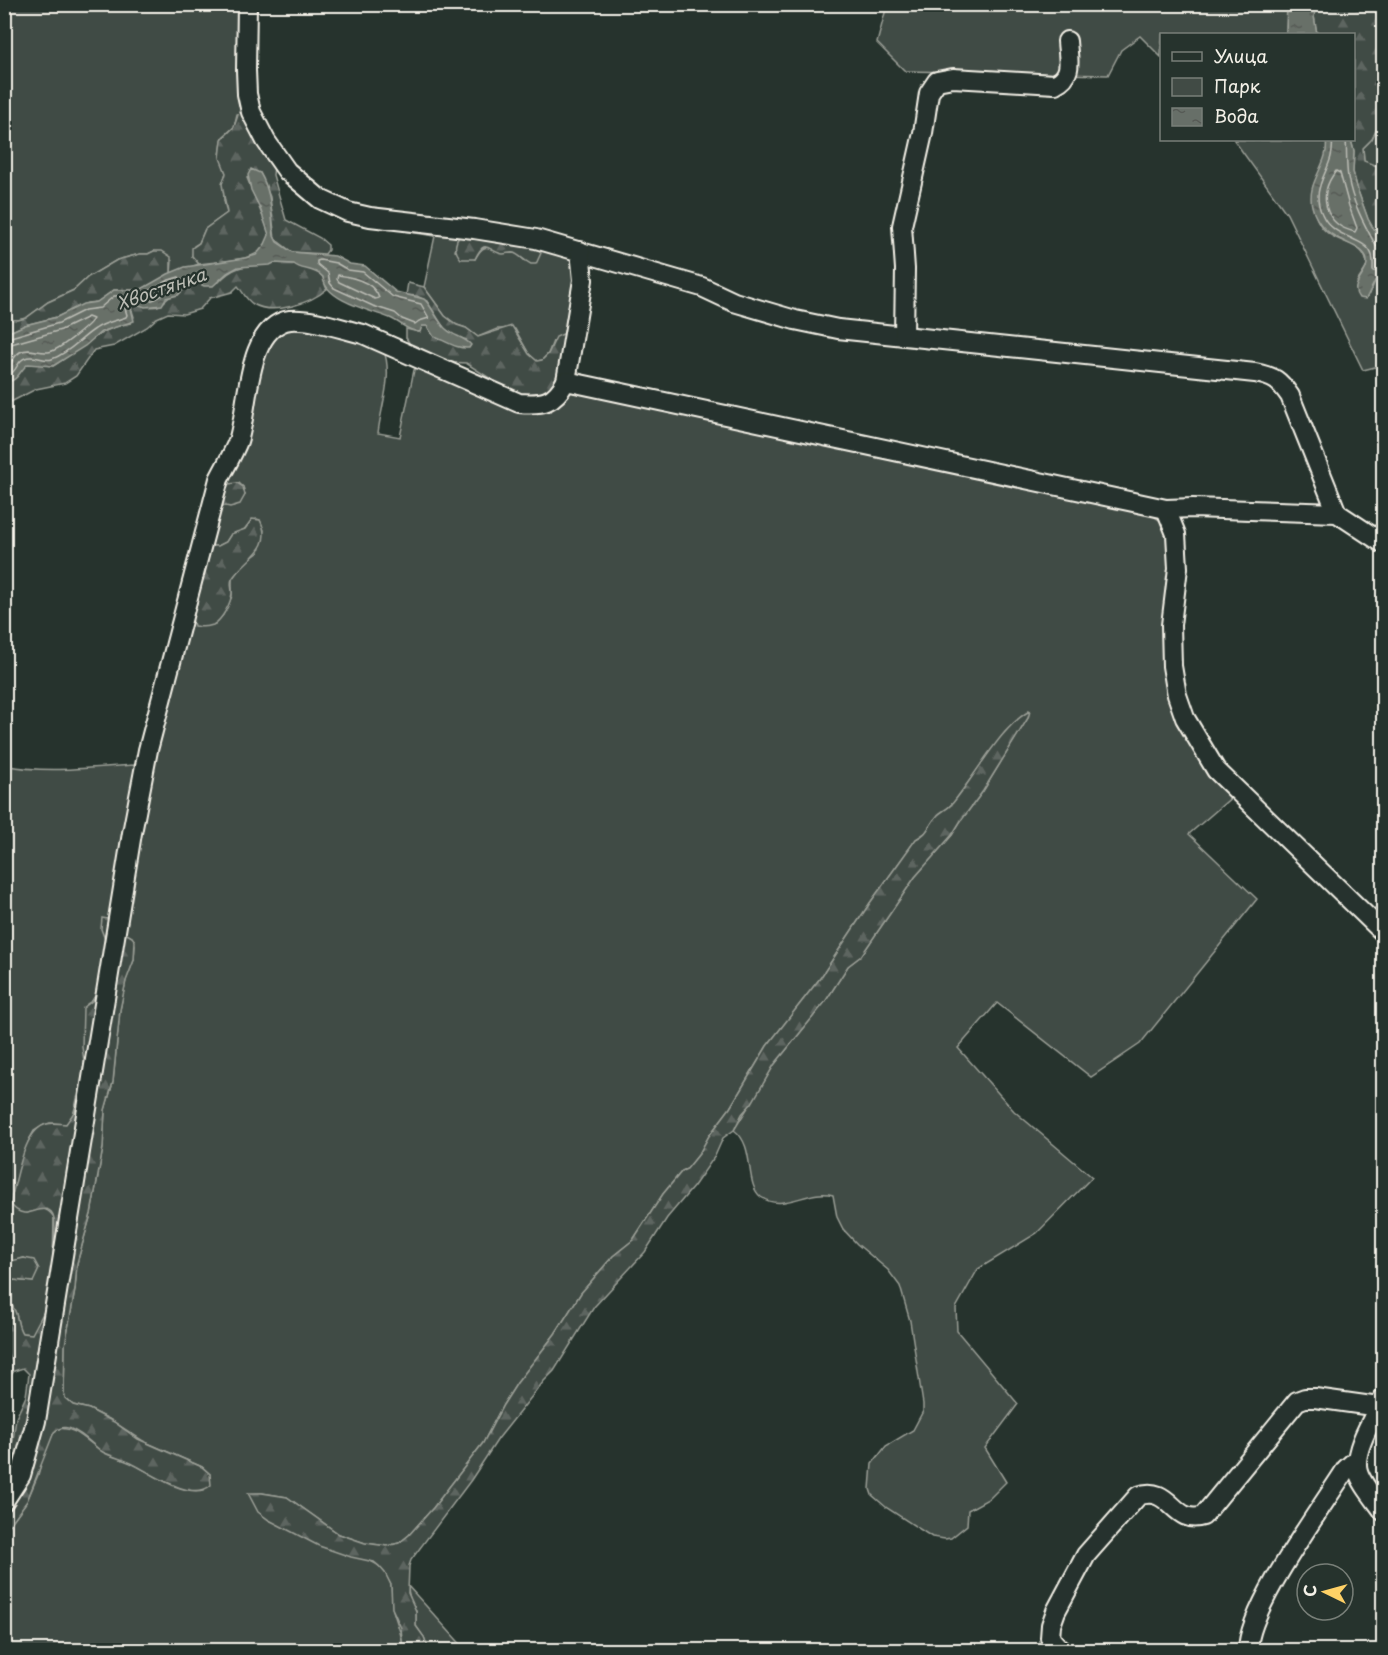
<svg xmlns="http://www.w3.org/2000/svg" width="1388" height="1655" viewBox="0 0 1388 1655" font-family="'Playpen Sans',sans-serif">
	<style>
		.green { fill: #414b45; stroke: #9a9e96; stroke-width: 1.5 }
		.forest { fill: url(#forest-firs); stroke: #9a9e96; stroke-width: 1.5 }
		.water { fill: url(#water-ripples); stroke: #9fa39b; stroke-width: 1.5 }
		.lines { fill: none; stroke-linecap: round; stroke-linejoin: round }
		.shore { stroke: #bcbdb5; stroke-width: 1.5 }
		.minor-casing { stroke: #f4f1e8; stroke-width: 22 }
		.minor { stroke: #26332d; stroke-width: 18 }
		.labels { text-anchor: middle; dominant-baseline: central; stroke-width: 4.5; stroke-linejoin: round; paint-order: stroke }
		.water-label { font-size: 18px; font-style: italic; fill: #bcbdb5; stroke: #26332d }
	</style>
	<defs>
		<pattern id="forest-firs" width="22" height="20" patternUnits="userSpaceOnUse" patternTransform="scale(1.5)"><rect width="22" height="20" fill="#414b45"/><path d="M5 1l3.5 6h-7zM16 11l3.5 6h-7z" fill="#5d6560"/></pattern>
		<pattern id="water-ripples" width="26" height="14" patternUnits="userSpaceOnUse" patternTransform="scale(1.5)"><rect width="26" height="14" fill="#676f68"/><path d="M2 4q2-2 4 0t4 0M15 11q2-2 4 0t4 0" fill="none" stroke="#565a55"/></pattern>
	</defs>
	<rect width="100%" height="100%" fill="#26332d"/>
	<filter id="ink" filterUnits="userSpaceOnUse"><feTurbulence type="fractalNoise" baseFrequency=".0167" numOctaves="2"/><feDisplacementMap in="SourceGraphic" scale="12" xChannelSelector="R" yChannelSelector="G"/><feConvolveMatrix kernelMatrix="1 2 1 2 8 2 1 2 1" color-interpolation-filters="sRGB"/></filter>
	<g filter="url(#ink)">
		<g class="green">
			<path d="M1287,4L1286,34H1162L1161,57L1140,36L1121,50L1108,75L905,71L877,43L887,5Z"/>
			<path d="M4,5H244V112L237,114L234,127L223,137L220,155L226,173L223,182L224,201L227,213L205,229L199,243L194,246L192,256L199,264L171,274L172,261L154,251L148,254H140L117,260L88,277L74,290L48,302L26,318L18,320L5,319Z"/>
			<path d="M1374,5H1383V60L1381,48L1382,39Z"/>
			<path d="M1383,122V203C1378,192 1383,174 1378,168C1375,165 1368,164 1364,161L1363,148L1369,142L1379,124Z"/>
			<path d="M1234,140H1326C1332,173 1297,180 1319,223C1332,247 1367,238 1367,267L1357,282L1370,294L1375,281L1380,276L1383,280V365L1363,370L1287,214Z"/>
			<path d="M401,226L465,231L458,237L455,251L475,259C483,244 486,246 500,252C505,254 510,253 516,253L525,261L538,247L572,259L578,272L567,343L553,341L548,354L542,360L537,361L529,354L515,329H497L478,337L466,328L457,325L445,316L424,287L435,236L403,231Z"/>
			<path d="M311,327L383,348C394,376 381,405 378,433L400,437L414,370L418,367L522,411L571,390L1150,514L1162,522L1173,549L1168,662L1233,796L1189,834L1257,899L1140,1044L1091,1077L997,1003L958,1048L1014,1111L1092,1177L1037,1233L978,1269L956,1308L957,1331L1018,1404L985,1448L1006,1482L990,1498L968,1510L967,1525L951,1538L945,1539L932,1537L887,1508L872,1495L870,1489L872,1464L886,1446L913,1430L923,1411V1404L910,1321L900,1286L888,1270L857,1244L843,1229L837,1217L833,1195C809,1188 783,1213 761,1197C744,1184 756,1146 734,1130L774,1065L825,1002L848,966L861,956L915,877L952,835L960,822L983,791L1028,718L1029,711L1005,732L953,803L933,821L926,832L916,839L870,903L821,977L767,1046L730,1108L709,1136L699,1154L687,1169L682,1171L663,1194L633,1240L613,1256L581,1293L555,1334L517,1383L503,1405L483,1443L433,1508L409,1535L399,1543L387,1546L365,1543L339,1534L287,1497L262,1493L249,1494C255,1504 258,1513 269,1520C287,1526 302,1537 319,1545C341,1556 378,1554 389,1578C394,1589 390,1600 393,1610C397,1625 403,1635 403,1650H5V1531L27,1501L38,1475L44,1452L54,1432L58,1429C76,1425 90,1446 106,1453C114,1457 123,1459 132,1463C153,1474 179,1495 204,1490L210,1474L202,1467L143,1441L109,1419L89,1409L73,1405L65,1398L64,1393L65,1345L75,1290L77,1263L91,1214L103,1148L105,1110L113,1082L120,1010L126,980L134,960L135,945L132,937L123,932L136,832L187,612L198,627L215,624L223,615L232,596V579L243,564L259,552L264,530L260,520L257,519L251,521L243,531L231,534L226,542L218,546H205L217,504C231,508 237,508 245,495L243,487L239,483L229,485L224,479C231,455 260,348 276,336C287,328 298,328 311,327Z"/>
			<path d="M4,765C47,774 93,767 136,765L101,987L92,1001L87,1004C80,1023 83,1038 85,1058C86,1072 80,1086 77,1099C75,1108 74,1117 66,1124L50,1123L44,1125L34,1131L29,1140L15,1184L27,1213C39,1208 46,1206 54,1217L53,1266L50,1300L36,1330L33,1334L21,1333C18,1327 18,1321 16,1314C13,1304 5,1298 5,1286L13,1280L33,1282L24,1258L7,1262L5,1259Z"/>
			<path d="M407,1585L466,1650H429L424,1637L416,1626V1612L410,1599Z"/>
		</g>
		<g class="forest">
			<path d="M1317,5H1374C1376,15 1380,26 1381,37C1384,65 1383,94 1383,122L1379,124L1372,139L1363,148L1364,161L1377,166L1381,174L1379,191L1383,203V246L1368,219L1358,191L1353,172L1354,151L1351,140H1354V34H1317L1314,16Z"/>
			<path d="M239,112H244L274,167L273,175L286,220L320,238L328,245V250L325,254L292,252L275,239L270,197L260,173L247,178L269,232C270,264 220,260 199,264L192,256V248L199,243L205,229L227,213L222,184L226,173L220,158L222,139L234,127Z"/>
			<path d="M465,231L538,247L541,253L536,264H531C525,261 519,255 514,253C510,252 507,254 503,254C488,252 486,236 475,259H461C452,249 455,239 465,231Z"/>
			<path d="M154,251H162L171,257V274L140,290H114L97,302L87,303L57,317L25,325L5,334V319L18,320L26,318L48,302L74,290L88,277L117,260L140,254H148Z"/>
			<path d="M273,263L295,264C302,270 315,266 322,276C325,279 324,285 327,289C311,303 273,316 253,304C246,300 243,292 238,286L232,292L210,298L200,309L184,314L168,313L157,318L147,327L114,346L94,350L76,376L65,383L36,389L5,405V382C16,381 17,368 27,364C35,361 45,366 53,366C79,350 99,328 131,323L134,317L130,304C139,303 150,310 160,305C168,300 168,295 178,295L193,280L200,284L219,282C235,263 251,266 273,263Z"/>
			<path d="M408,283L424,287L445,316L457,325L466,328L478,337L512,326L529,354L537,361L542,360L548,354L556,337L565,333C561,360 561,389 532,400L505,388L466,363L448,362L411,346L406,338V329L419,332L421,326H427L437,338L467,340L457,337L444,328L427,301L417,296L406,295Z"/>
			<path d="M224,479L229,484L237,483L243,487L245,495L240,504L230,507L217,504Z"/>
			<path d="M252,519L260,520C275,549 244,559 232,579C230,583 232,588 232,593C231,603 222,620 213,625C208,627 200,627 194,626L191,615L205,546H218L226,542L231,534L245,529Z"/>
			<path d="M1030,711L1028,718L983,791L960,822L952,835L915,877L861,956L848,966L825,1002L774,1065L752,1103L742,1114L734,1130L723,1138L715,1156L694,1186L667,1218L645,1252L594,1307L554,1371L544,1381L498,1439L471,1480L411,1560L409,1566L408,1593L416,1611V1626L424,1637L429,1650H403L401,1628L392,1608L391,1585L385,1573L379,1566L374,1562L351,1557L319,1546L269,1520L258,1512L248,1493H262L287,1497L339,1534L365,1543L387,1546L399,1543L409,1535L433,1508L483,1443L503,1405L517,1383L555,1334L581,1293L613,1256L633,1240L663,1194L682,1171L687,1169L699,1154L709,1136L730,1108L767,1046L821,977L870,903L916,839C928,834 929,825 937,816C941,811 948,809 952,804C973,780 1002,724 1030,711Z"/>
			<path d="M102,918L113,920L123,932L132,937L135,941L134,960L126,981L120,1010L113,1082L105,1110L103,1148L91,1214L77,1263L75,1290L65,1345L64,1393L65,1398L73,1405L89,1409L114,1422L138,1439L202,1467L210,1474L211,1485C192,1503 150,1472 131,1463C121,1458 111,1457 101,1451C92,1444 82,1433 71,1429C65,1426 59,1428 54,1432L27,1501L5,1531V1460L13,1440L16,1418L26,1396L29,1374L23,1368L14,1371L5,1383V1259L7,1262L24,1258L34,1260L39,1269L33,1282L14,1280L5,1286C5,1298 13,1304 16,1314C18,1321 18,1327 22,1333L32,1334L50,1300L55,1228C54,1225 55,1221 54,1218C50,1201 33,1214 24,1213C18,1212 15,1209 11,1205L12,1195C18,1175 24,1129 47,1124C53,1122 60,1124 66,1124L75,1111L82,1084L84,1061L82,1047L83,1008L92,1001L101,987L107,945L101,929Z"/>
		</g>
		<g class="water">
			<path d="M1287,5H1317L1314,16L1317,34H1286Z"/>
			<path d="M1326,140H1351L1354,151L1353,172L1358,191L1368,219L1383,246V280L1380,277L1375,281L1366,299L1359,298C1347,283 1372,274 1366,257C1361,241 1320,243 1312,206C1306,181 1330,164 1326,140Z"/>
			<path d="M251,169L260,173C272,193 271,214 274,236L277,242L292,252L335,256L350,264L365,266L396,292L424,299C433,307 437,322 447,330C454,336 466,338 471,345L469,348C455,349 447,341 434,337L427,326H422L420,332C407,331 400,322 390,318C372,311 324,300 323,277C313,267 302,271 294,264L274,263L270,265L238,267L227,273L213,286H204L192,280L178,295L166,298L162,305L145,307L134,303L130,304L134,321L101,332L85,346L53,366L28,364C19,371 18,382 5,382V334L25,325L57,317L83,304L97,302L114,290H140L168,274L185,267L245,258L256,255L265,244L269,235L260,208L251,190L248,175Z"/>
		</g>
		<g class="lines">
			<g class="shore">
				<path d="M1332,140C1336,169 1308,184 1322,214C1332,238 1364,237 1371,253C1374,258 1373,265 1373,271L1384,272"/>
				<path d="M1346,140C1347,152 1346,165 1348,177C1352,202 1364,224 1376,246L1384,250"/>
				<path d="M1336,171L1340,173L1349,206L1357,228L1355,232C1324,225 1317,195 1336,171Z"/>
				<path d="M320,260L336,263L348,270L363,272L393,297L421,304L429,318L419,321L415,324L402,319L395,313L373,306L334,288L330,283L328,273L317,264V261Z"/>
				<path d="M338,275C353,277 374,282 379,298L375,299L339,282L337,279Z"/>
				<path d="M179,277L182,281L176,289C161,291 158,305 141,299L142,295L169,280Z"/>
				<path d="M4,339L59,323L85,310L100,308L114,296H124L127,298L124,305L127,315L126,317C116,321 104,322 95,329C81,338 69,353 52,359C44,362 34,354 25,358C15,362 20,371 4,377"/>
				<path d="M4,346L61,330L88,317L93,319C89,326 57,352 48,352C38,353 30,347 20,352C12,357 12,365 4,369"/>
			</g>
			<defs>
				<g id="minor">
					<path d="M247,4L246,70L247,94L251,112L266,141L287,171L320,199L348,212L370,217L474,229L536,239L702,287L734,302L795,320L838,329L1255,373C1275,377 1279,380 1290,396L1337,513"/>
					<path d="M904,336L905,269L902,226L923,133L929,93L937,81L953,78L1055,84C1074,75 1068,59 1067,41"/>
					<path d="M566,381L583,280L580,251"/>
					<path d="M1166,509L1176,534L1178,568L1171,625L1172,666L1177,695L1185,718L1216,770L1384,933"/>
					<path d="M1383,1399C1374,1417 1352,1451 1358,1471C1362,1485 1376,1500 1384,1512"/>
					<path d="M4,1501L21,1475L36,1421L132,833L148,750L219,479C225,467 233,454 238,441C249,410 245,326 290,320C311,318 342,329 363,334L519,403C543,405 554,403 566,381L1166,509L1193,508L1337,513L1384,544"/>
					<path d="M1061,1650L1050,1638L1051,1625L1056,1611L1086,1555L1138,1496C1171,1484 1173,1526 1203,1516L1297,1401L1305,1398H1315L1379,1407"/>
					<path d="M1248,1650C1248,1607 1321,1509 1346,1469L1357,1459"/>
				</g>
			</defs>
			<use href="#minor" class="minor-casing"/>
			<use href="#minor" class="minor"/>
		</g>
	</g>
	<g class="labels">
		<g class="water-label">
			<text transform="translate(161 288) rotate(-19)">Хвостянка</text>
		</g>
	</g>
	<rect width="1388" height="1655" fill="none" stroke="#26332d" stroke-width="24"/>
	<rect x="12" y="12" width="1364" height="1631" fill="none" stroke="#f4f1e8" stroke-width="2" filter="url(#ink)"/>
	<rect x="1160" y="33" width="195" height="108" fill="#26332d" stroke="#787f78" stroke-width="1.5"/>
	<rect x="1172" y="52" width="30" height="9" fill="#26332d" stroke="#787f78" stroke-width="1.5"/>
	<text x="1214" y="63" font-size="18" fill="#f4f1e8">Улица</text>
	<rect x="1172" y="78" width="30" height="18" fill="#414b45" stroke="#787f78" stroke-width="1.5"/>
	<text x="1214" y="93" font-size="18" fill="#f4f1e8">Парк</text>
	<rect x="1172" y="108" width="30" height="18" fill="url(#water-ripples)" stroke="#787f78" stroke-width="1.5"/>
	<text x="1214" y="123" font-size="18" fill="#f4f1e8">Вода</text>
	<g transform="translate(1325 1592) rotate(275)"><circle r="28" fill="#26332d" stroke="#787f78" stroke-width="1.5"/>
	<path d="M0-4.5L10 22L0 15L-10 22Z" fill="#ffd166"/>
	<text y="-9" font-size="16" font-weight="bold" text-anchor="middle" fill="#f4f1e8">С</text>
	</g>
</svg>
